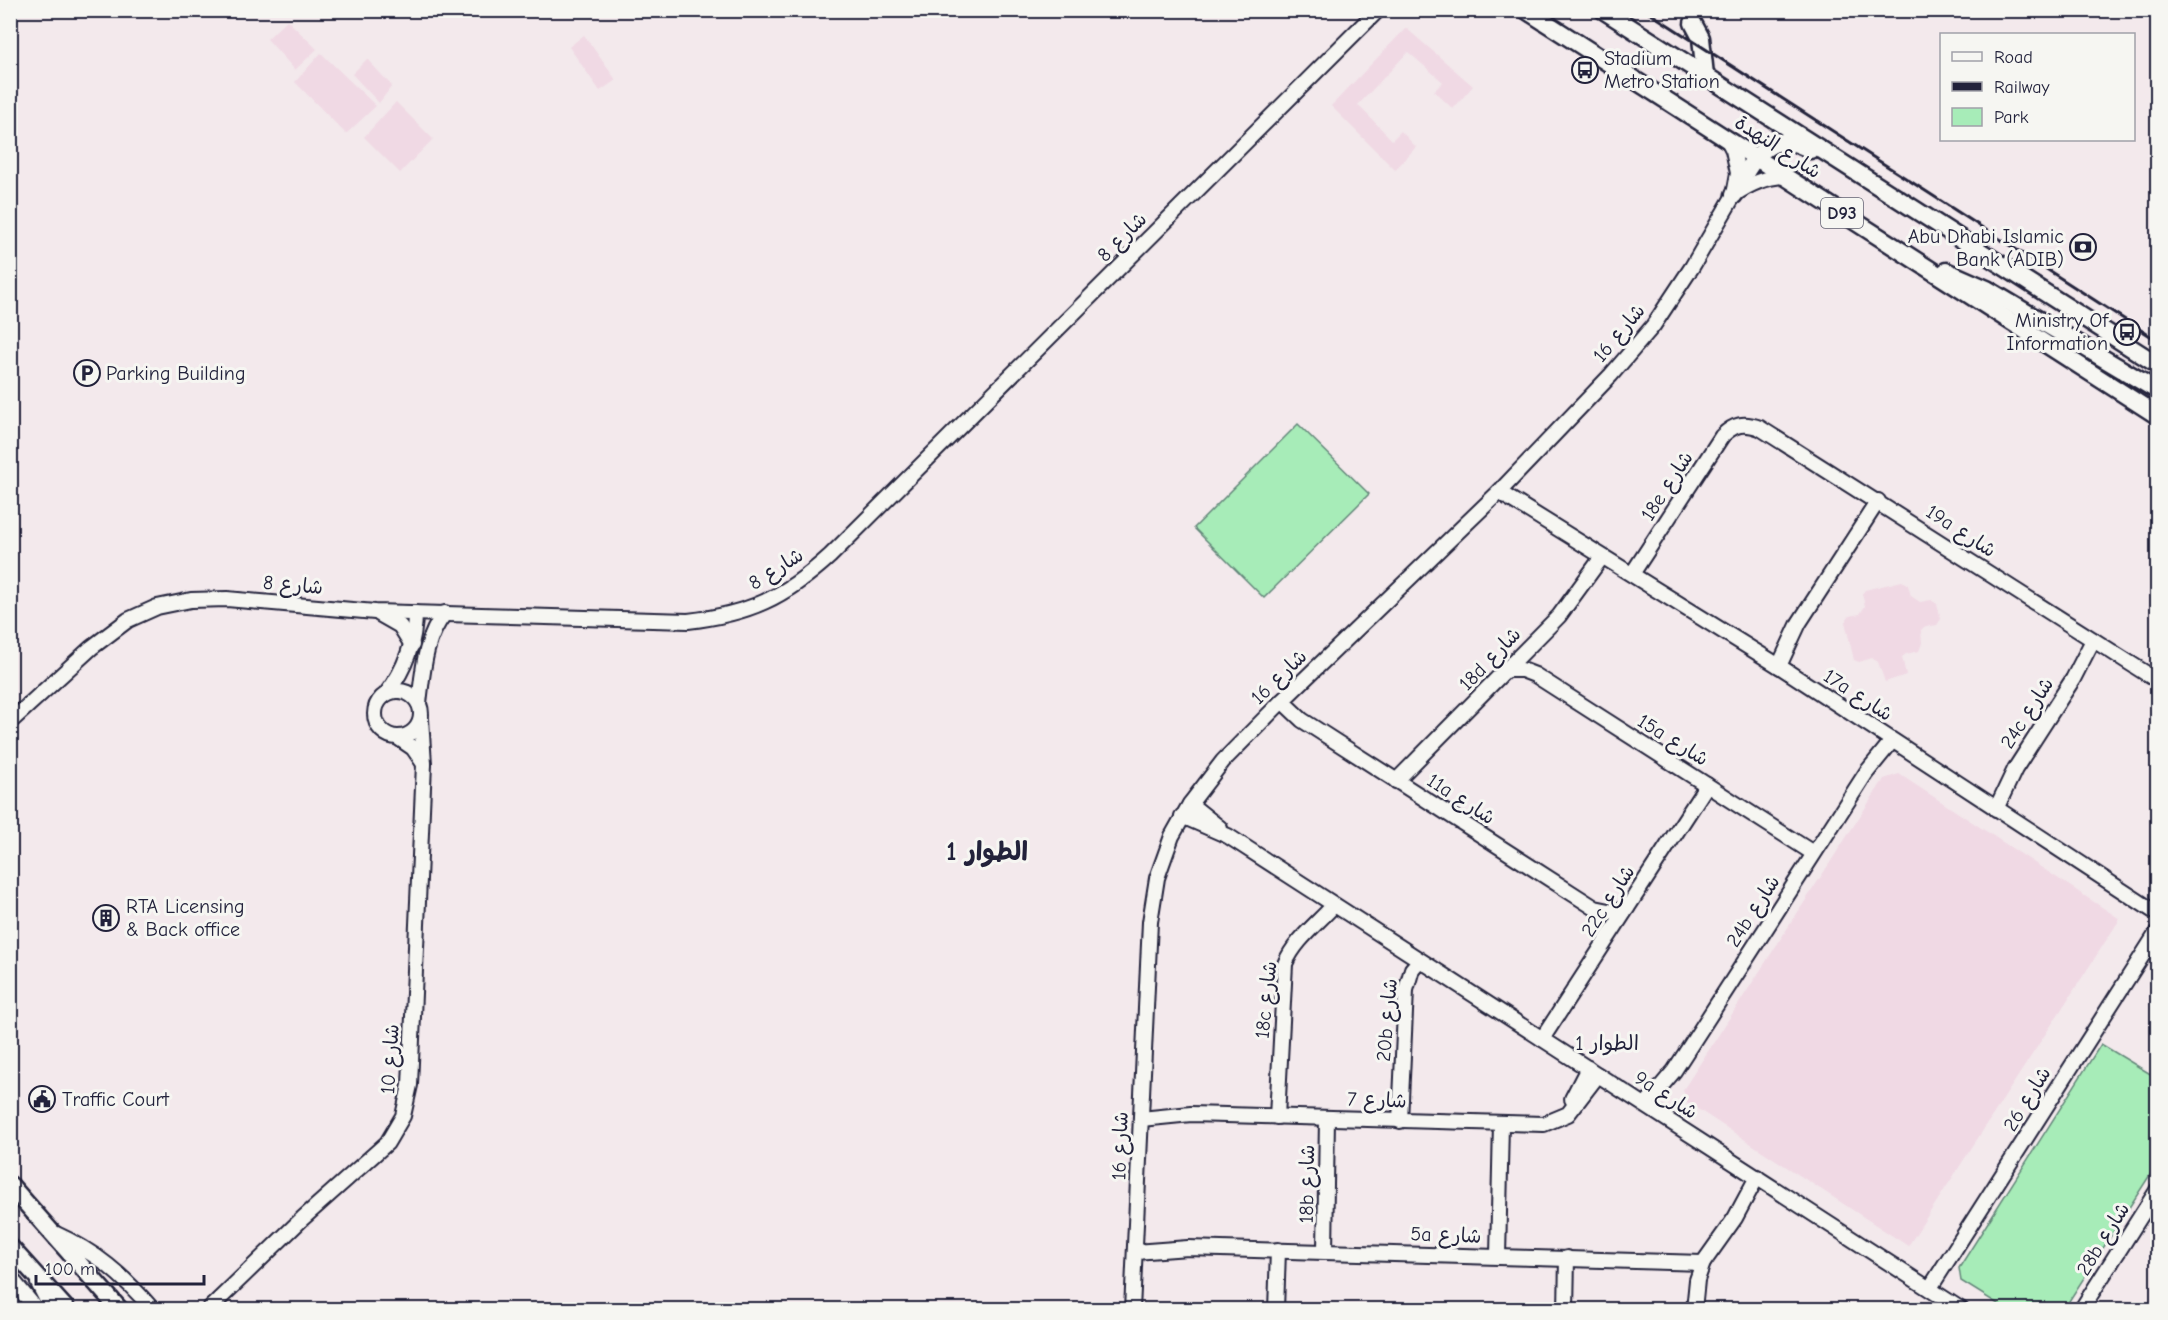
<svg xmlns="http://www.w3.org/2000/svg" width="2168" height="1320" viewBox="0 0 2168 1320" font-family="'Comic Neue','Playpen Sans Arabic',sans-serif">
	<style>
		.built { fill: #f0d9e4 }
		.green { fill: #a7ecb8; stroke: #64877a; stroke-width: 1.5 }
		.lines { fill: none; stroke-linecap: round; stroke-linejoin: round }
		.minor-casing { stroke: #22223b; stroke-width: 18 }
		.major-casing { stroke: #22223b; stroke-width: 21 }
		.minor { stroke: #f6f6f2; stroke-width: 14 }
		.major { stroke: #f6f6f2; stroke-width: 16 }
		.rail { stroke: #22223b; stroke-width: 3 }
		.labels { text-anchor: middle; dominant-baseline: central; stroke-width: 6; stroke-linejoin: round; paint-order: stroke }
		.shield { fill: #f6f6f2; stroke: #626272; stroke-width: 1.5 }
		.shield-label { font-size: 18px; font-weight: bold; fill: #22223b }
		.poi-label { font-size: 20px; fill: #22223b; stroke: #f6f6f2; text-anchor: start }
		.street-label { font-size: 20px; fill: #22223b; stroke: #f6f6f2 }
		.neighbourhood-label { font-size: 21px; fill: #22223b; stroke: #f6f6f2 }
		.district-label { font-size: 26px; font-weight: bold; fill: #22223b; stroke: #f6f6f2 }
	</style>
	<rect width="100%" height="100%" fill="#f3e9ec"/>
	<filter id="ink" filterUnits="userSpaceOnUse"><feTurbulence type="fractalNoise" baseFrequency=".0167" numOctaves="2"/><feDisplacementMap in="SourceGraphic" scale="12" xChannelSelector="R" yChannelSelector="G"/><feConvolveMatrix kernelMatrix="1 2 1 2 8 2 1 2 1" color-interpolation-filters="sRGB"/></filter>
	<g filter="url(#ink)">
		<g class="built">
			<path d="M287,20L317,49L295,70L267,39Z"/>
			<path d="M1406,28L1473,86L1453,109L1434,91L1443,82L1408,52L1358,105L1392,140L1401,131L1416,147L1395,170L1331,106Z"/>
			<path d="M584,35L616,80L600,91L569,47Z"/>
			<path d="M321,53L376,106L346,134L295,82Z"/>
			<path d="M367,59L392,86L379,103L352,74Z"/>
			<path d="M396,102L433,139L400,173L364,137Z"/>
			<path d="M1902,581L1908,585L1911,596L1920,602L1931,600L1937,604L1941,619L1937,625L1924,627L1921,630L1922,643L1919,651L1906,654L1902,657L1906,675L1885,682L1878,662L1872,658L1859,662L1854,660L1845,622L1849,616L1860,614L1865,606L1862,594L1865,590Z"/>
			<path d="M1899,774L2120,919L1908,1246L1687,1102L1683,1090L1884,779Z"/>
		</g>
		<g class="green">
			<path d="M1298,424L1369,494L1264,598L1194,528Z"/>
			<path d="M2101,1044L2157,1078V1164L2064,1309H2006L1961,1281L1959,1268Z"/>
		</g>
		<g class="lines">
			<defs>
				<g id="minor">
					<path d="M1734,195C1750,183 1765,177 1785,176"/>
					<path d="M1499,492L1779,666L2158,914"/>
					<path d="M1632,574L1722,436C1734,424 1744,422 1760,428L2158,681"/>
					<path d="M379,614L400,626L412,645"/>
					<path d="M1779,666L1799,623L1878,501"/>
					<path d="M1507,670H1522L1535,675L1813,853"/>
					<circle cx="398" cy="714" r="23"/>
					<path d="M387,693C405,669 415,644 415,613"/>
					<path d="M1282,701L1302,720L1595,908L1614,912L1627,908"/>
					<path d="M419,703C423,672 424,639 445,613"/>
					<path d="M10,722L91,648L128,620L157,607L191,600L227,599L375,612L688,621C749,614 784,598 830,556L1378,10"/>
					<path d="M397,737L413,748L424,764"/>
					<path d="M1396,781L1559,616L1602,557"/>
					<path d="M1190,804L1220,828"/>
					<path d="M1996,809L2015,769L2073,679L2093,640"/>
					<path d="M1182,816L1228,836L1962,1310"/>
					<path d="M1542,1039L1707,785"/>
					<path d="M1572,1099L1588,1068"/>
					<path d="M1646,1104L1674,1071L1866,773L1892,741"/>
					<path d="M1277,1117L1285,964C1294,941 1318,923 1334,905"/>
					<path d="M1141,1119L1191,1114L1544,1124L1568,1114L1598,1075"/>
					<path d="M1400,1121L1406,990L1412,969L1419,961"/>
					<path d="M54,1233C96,1252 123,1275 153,1310"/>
					<path d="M1325,1251L1327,1118"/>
					<path d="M1135,1252L1188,1248L1703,1263"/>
					<path d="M1498,1256L1501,1124"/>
					<path d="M10,1277L37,1310"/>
					<path d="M38,1283L52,1310"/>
					<path d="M1930,1288L2158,931"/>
					<path d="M208,1310L303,1218L387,1143L403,1116L410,1085L424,764L421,719"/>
					<path d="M1132,1310L1150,922L1157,878L1172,836L1190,804L1223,761L1282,701L1499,492L1611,375L1653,326L1692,267L1734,195L1738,173L1733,150L1728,140"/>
					<path d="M1276,1310L1278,1250"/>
					<path d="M1566,1310L1567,1258"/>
					<path d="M1694,1310L1697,1280L1703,1263L1735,1218L1757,1177"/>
					<path d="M2081,1310L2158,1189"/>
				</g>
				<g id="major">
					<path d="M1526,10L2158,416"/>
					<path d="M1603,10L2158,365"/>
					<path d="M1693,23L1701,38L1705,75"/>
					<path d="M1734,195C1749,163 1769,125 1810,150"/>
					<path d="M1946,271L1987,289L2158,391"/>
					<path d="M10,1185L120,1310"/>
					<path d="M10,1247L67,1310"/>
				</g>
			</defs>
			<use href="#minor" class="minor-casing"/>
			<use href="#major" class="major-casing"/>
			<use href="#minor" class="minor"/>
			<use href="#major" class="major"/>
			<path class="rail" d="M1645,10L2158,341"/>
		</g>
	</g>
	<defs>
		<symbol id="bus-ring" viewBox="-11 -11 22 22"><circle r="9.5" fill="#f6f6f2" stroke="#22223b" stroke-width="1.5"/><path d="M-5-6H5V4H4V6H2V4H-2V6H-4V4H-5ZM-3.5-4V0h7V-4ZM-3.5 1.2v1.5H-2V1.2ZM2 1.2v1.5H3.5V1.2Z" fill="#22223b"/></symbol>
		<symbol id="bank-ring" viewBox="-11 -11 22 22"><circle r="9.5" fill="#f6f6f2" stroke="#22223b" stroke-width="1.5"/><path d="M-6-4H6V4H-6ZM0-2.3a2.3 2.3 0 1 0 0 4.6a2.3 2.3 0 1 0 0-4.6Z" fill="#22223b"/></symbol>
		<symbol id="parking-ring" viewBox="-11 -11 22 22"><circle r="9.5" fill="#f6f6f2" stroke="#22223b" stroke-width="1.5"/><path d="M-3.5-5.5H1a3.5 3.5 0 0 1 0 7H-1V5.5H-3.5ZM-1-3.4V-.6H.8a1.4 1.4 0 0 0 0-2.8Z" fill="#22223b"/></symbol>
		<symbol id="building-ring" viewBox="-11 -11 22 22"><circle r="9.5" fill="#f6f6f2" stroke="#22223b" stroke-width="1.5"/><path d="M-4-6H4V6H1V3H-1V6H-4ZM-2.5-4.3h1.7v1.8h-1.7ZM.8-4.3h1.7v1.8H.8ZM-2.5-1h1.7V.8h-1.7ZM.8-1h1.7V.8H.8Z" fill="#22223b"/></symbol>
		<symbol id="civic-ring" viewBox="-11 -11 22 22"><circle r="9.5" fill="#f6f6f2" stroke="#22223b" stroke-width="1.5"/><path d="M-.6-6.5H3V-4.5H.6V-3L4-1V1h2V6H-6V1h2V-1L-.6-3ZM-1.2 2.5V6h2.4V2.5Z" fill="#22223b"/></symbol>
	</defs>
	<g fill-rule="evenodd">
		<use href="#bus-ring" x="1570" y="55" width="30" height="30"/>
		<use href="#bank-ring" x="2068" y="232" width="30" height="30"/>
		<use href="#bus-ring" x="2112" y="317" width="30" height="30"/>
		<use href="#parking-ring" x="72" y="358" width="30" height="30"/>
		<use href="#building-ring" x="91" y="903" width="30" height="30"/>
		<use href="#civic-ring" x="27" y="1084" width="30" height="30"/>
	</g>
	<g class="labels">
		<rect class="shield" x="1821" y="198" width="42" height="30" rx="4.5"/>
		<g class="shield-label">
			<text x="1842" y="213">D93</text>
		</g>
		<g class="poi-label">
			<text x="1604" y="58">Stadium<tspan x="1604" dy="23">Metro Station</tspan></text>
			<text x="2064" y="236" text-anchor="end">Abu Dhabi Islamic<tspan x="2064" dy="23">Bank (ADIB)</tspan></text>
			<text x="2108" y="320" text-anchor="end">Ministry Of<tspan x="2108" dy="23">Information</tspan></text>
			<text x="106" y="373">Parking Building</text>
			<text x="126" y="906">RTA Licensing<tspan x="126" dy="23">&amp; Back office</tspan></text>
			<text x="62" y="1099">Traffic Court</text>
		</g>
		<g class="street-label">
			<text transform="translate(1778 147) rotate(33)">شارع النهدة</text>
			<text transform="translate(1122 237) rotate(-45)">شارع 8</text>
			<text transform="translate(1619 333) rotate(-50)">شارع 16</text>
			<text transform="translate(1667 486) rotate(-57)">18e شارع</text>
			<text transform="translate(1961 531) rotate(33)">19a شارع</text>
			<text transform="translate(776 569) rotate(-32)">شارع 8</text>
			<text transform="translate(293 585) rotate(5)">شارع 8</text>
			<text transform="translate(1490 659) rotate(-46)">18d شارع</text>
			<text transform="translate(1279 677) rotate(-44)">شارع 16</text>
			<text transform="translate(1858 695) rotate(33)">17a شارع</text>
			<text transform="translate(2027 713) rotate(-57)">24c شارع</text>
			<text transform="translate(1673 740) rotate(32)">15a شارع</text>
			<text transform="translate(1461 799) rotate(33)">11a شارع</text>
			<text transform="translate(1608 901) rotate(-57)">22c شارع</text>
			<text transform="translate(1753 911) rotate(-57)">24b شارع</text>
			<text transform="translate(1266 1000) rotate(-84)">18c شارع</text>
			<text transform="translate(1387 1020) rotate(-85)">20b شارع</text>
			<text transform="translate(390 1059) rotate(-86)">شارع 10</text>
			<text transform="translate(1666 1095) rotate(33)">9a شارع</text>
			<text transform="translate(2027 1099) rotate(-58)">شارع 26</text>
			<text transform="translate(1377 1100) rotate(2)">شارع 7</text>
			<text transform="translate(1120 1146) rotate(-88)">شارع 16</text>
			<text transform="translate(1307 1184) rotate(-89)">18b شارع</text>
			<text transform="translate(1446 1235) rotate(2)">5a شارع</text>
			<text transform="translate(2103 1239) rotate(-58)">28b شارع</text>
		</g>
		<g class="neighbourhood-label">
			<text x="1607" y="1043">الطوار 1</text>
		</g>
		<g class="district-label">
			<text x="987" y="852">الطوار 1</text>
		</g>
	</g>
	<rect width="2168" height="1320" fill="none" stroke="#f6f6f2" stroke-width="36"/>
	<rect x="18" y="18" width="2132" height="1284" fill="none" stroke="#22223b" stroke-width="2" filter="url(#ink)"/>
	<rect x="1940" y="33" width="195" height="108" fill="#f6f6f2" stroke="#a1a1a9" stroke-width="1.5"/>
	<rect x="1952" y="52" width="30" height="9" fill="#f6f6f2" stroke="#a1a1a9" stroke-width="1.5"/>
	<text x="1994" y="63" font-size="18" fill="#22223b">Road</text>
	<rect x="1952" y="82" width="30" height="9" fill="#22223b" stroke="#a1a1a9" stroke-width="1.5"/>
	<text x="1994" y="93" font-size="18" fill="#22223b">Railway</text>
	<rect x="1952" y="108" width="30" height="18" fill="#a7ecb8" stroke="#a1a1a9" stroke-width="1.5"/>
	<text x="1994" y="123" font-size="18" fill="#22223b">Park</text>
	<path d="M36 1275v9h168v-9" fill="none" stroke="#22223b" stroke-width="3"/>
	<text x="45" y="1275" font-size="18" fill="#22223b" stroke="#f6f6f2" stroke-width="4.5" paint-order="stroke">100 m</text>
</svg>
